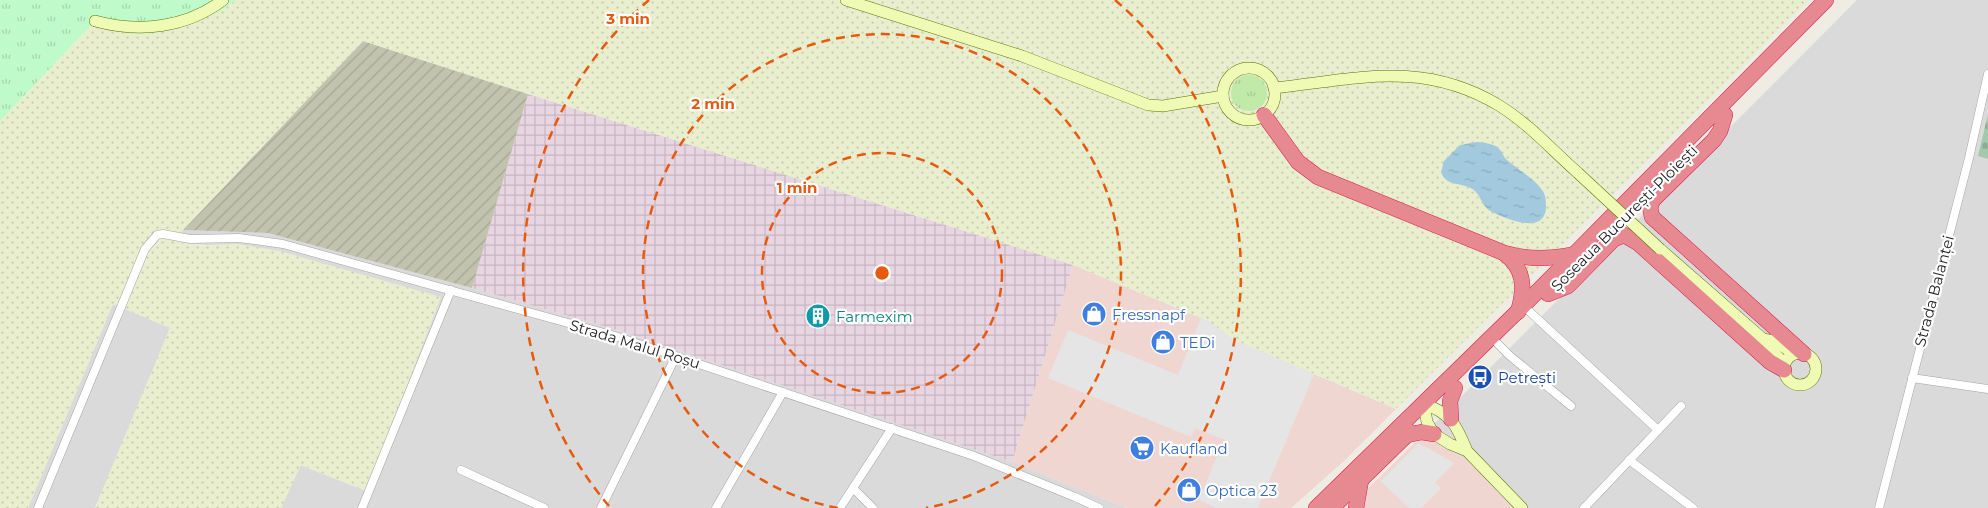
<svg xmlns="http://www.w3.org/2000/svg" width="1988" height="508" viewBox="0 0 1988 508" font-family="Montserrat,sans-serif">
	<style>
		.residential { fill: #dbdada }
		.commercial { fill: #f0d6d1 }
		.industrial { fill: url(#industrial-grid) }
		.construction { fill: url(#construction-furrows) }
		.farmland { fill: url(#farmland-dots) }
		.grass { fill: url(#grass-tufts) }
		.cemetery { fill: url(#cemetery-stones) }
		.park { fill: url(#park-tufts) }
		.parking { fill: #e5e5e5 }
		.water { fill: url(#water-ripples) }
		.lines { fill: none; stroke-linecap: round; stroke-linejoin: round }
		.street-casing { stroke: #a4a4a4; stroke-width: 9 }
		.secondary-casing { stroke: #5c7504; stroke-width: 12 }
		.highway-casing { stroke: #da224d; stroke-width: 16 }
		.street { stroke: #fff; stroke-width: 8 }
		.secondary { stroke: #effab5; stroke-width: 11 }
		.highway { stroke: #e78990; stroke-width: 15 }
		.secondary-bridge-casing { stroke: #5c7504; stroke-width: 12; stroke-linecap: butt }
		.secondary-bridge { stroke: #effab5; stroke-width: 11 }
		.ring { fill: none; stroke: #e8590c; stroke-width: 2.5; stroke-dasharray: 9 6 }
		.labels { text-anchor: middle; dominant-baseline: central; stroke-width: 4.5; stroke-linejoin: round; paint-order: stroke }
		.street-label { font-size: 15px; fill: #1d1d1d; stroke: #fff }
		.shop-label { font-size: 15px; fill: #366cbe; stroke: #fff; text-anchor: start }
		.culture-label { font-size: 15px; fill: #0d838f; stroke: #fff; text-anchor: start }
		.transit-label { font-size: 15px; fill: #164399; stroke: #fff; text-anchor: start }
		.centre { fill: #e8590c; stroke: #fff; stroke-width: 2.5 }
		.ring-label { font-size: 15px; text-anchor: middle; font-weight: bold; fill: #e8590c; stroke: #fff; stroke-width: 4.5; stroke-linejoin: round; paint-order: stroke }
	</style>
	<defs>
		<pattern id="industrial-grid" width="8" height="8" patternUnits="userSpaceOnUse" patternTransform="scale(1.25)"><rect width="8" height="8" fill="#e8d5e2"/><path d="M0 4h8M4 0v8" fill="none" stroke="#c7b6c1"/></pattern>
		<pattern id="construction-furrows" width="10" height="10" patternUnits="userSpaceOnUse" patternTransform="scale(1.25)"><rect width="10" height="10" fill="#c1c3ae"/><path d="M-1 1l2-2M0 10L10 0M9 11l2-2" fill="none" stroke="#a5a795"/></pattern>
		<pattern id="farmland-dots" width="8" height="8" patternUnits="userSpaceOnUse" patternTransform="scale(1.25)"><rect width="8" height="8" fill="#e8eece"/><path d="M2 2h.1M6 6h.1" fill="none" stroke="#c7ccb0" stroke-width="1.8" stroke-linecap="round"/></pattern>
		<pattern id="grass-tufts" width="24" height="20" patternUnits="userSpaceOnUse" patternTransform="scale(1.25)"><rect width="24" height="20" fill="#c1eaa8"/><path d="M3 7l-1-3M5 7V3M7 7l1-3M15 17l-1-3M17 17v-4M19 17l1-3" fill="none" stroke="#a5c890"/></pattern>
		<pattern id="cemetery-stones" width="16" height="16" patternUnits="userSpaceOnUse" patternTransform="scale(1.25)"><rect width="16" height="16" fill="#a4c8ad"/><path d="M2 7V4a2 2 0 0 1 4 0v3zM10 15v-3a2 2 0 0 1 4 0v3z" fill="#8dab94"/></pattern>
		<pattern id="park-tufts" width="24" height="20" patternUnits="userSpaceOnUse" patternTransform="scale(1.25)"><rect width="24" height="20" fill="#bffaca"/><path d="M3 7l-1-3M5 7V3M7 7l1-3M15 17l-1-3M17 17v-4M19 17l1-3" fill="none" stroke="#a4d6ad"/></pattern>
		<pattern id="water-ripples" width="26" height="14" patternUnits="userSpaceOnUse" patternTransform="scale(1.25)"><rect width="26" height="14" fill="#a2c9dd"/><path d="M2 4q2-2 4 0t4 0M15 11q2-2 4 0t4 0" fill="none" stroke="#8bacbd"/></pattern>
	</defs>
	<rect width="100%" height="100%" fill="#eeece3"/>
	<g class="residential">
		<path d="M1857,0H1988V508H1513L1475,466L1457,454L1434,442L1419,439Z"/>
		<path d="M183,230L268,233L472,288L614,329L1012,462L1127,508H281L300,465L366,491L207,245L181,243Z"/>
		<path d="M113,304L170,328L95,508H28Z"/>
	</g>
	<g class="commercial">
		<path d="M1073,265L1208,321L1234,340L1396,409L1344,461L1291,508H1127L1012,462Z"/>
		<path d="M1419,439L1434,442L1467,460L1513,508H1348Z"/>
	</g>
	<path class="industrial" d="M528,94L1073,265L1012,462L614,329L472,288Z"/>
	<path class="construction" d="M363,41L528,94L472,288L268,233L183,230Z"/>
	<path class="farmland" d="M236,0H1809L1396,409L1234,340L1208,321L1073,265L528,94L363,41L183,230L181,243L207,245L238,244L280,251L441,297L367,491L301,465L281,508H95L170,328L113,304L28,508H0V121L95,21L124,32H159L197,21L214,14Z"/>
	<circle class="grass" cx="1249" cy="93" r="18"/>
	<path class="cemetery" d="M1988,114V159L1978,156Z"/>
	<path class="park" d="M0,0H236C204,25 131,49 95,21L0,121Z"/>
	<g class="parking">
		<path d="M1201,318L1208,321L1234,340L1314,374L1258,508H1216L1199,500L1218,454L1224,456L1230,442L1195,428L1191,437L1048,378L1068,330L1178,375Z"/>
		<path d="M1418,444L1428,448L1454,463L1435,482L1441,488L1421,508H1409L1381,481Z"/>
	</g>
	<path class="water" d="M1477,142C1486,143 1495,143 1501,151C1503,154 1504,158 1507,160C1518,170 1534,178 1542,190C1546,195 1546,203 1546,208C1544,236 1505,218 1492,212C1482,207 1482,198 1475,191C1464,181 1446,188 1441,172L1444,161L1460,145Z"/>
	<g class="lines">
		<defs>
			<g id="street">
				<path d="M1530,312L1658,430"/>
				<path d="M1498,344L1510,356L1571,406"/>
				<path d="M1912,378L1988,389"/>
				<path d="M1629,460L1693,508"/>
				<path d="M461,470L544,508"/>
				<path d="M853,488L873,508"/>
				<path d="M38,508L145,249L157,235L163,234L190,239L239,238L283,244L615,336L974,456L1075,497L1099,508"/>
				<path d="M362,508L451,290"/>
				<path d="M601,508L676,356"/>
				<path d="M716,508L783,392"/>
				<path d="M840,508L892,428"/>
				<path d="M1584,508L1681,406"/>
				<path d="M1879,508L1969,158L1988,74"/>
			</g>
			<g id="secondary">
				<path d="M846,0L1022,56L1148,105L1163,106L1223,96"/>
				<path d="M95,21C139,33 186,28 223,0"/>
				<circle cx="1249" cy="94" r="26"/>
				<path d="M1274,88C1357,79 1423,59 1500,106C1529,124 1553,151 1578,173"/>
				<path d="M1660,249L1763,339L1768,348L1785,363"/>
				<path d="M1763,339L1773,341L1795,354"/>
				<circle cx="1800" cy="369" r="16"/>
				<path d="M1467,451C1457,426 1451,413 1424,404L1427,422L1434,434L1450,444L1467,451L1522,508"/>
			</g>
			<g id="highway">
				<path d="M1264,115L1298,162L1318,177L1504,253C1529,260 1550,259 1575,254"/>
				<path d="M1725,115L1720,131L1714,140L1653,200L1650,207L1652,217L1804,354"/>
				<path d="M1505,254C1525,269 1525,289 1518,312"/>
				<path d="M1548,294L1568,286L1614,239L1624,235L1638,243L1770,362L1784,370"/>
				<path d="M1451,419L1450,401L1455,388"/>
				<path d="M1407,435L1422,432L1434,434"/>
				<path d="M1316,508L1517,312L1826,0"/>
				<path d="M1332,508L1410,432"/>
				<path d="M1356,508L1361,480"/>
			</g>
		</defs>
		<use href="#street" class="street-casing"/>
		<use href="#secondary" class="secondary-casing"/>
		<use href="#highway" class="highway-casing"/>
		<use href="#street" class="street"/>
		<use href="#secondary" class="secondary"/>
		<use href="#highway" class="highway"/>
		<defs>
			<path id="secondary-bridge" d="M1578,173L1660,249"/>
		</defs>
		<use href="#secondary-bridge" class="secondary-bridge-casing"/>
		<use href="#secondary-bridge" class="secondary-bridge"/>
	</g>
	<g class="ring">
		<circle cx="882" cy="273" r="120"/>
		<path d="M838 508A239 239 0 1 1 926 508"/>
		<path d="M609 506A359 359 0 0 1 649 0M1115 0A359 359 0 0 1 1155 506"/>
	</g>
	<defs>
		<symbol id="shop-disc" viewBox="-11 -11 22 22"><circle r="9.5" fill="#3f7fe0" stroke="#fff"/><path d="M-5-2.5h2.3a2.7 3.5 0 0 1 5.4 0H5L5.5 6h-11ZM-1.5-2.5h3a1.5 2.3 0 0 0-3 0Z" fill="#fff"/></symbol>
		<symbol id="building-disc" viewBox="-11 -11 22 22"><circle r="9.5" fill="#0f9aa8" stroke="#fff"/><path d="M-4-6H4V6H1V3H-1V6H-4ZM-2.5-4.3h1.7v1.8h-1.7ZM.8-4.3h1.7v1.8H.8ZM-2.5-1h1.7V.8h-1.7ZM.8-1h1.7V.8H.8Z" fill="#fff"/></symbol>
		<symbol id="bus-disc" viewBox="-11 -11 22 22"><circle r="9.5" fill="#1a4fb4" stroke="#fff"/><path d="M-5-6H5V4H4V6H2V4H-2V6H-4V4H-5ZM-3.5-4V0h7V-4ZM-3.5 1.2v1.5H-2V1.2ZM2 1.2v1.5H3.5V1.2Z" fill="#fff"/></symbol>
		<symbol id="supermarket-disc" viewBox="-11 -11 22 22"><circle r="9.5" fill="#3f7fe0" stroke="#fff"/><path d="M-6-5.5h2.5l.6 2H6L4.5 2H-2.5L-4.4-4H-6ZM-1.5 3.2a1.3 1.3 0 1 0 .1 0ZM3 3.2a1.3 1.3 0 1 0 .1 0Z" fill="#fff"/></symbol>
	</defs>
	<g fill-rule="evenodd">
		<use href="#shop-disc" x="1080" y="300" width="28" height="28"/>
		<use href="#building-disc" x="804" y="302" width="28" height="28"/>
		<use href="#shop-disc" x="1149" y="328" width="28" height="28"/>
		<use href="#bus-disc" x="1466" y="363" width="28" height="28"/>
		<use href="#supermarket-disc" x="1128" y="434" width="28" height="28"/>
		<use href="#shop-disc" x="1175" y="476" width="28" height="28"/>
	</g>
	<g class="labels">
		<g class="street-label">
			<text transform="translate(1624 218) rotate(-45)">Șoseaua București-Ploiești</text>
			<text transform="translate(1934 291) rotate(-75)">Strada Balanței</text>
			<text transform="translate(635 344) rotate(17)">Strada Malul Roșu</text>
		</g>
		<g class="shop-label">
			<text x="1112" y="314">Fressnapf</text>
			<text x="1180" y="342">TEDi</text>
			<text x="1160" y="448">Kaufland</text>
			<text x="1206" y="490">Optica 23</text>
		</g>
		<g class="culture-label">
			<text x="836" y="316">Farmexim</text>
		</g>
		<g class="transit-label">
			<text x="1498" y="377">Petrești</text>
		</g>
	</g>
	<circle cx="882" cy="273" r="8" class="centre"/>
	<g class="ring-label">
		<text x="628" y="24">3 min</text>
		<text x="713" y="109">2 min</text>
		<text x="797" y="193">1 min</text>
	</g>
</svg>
